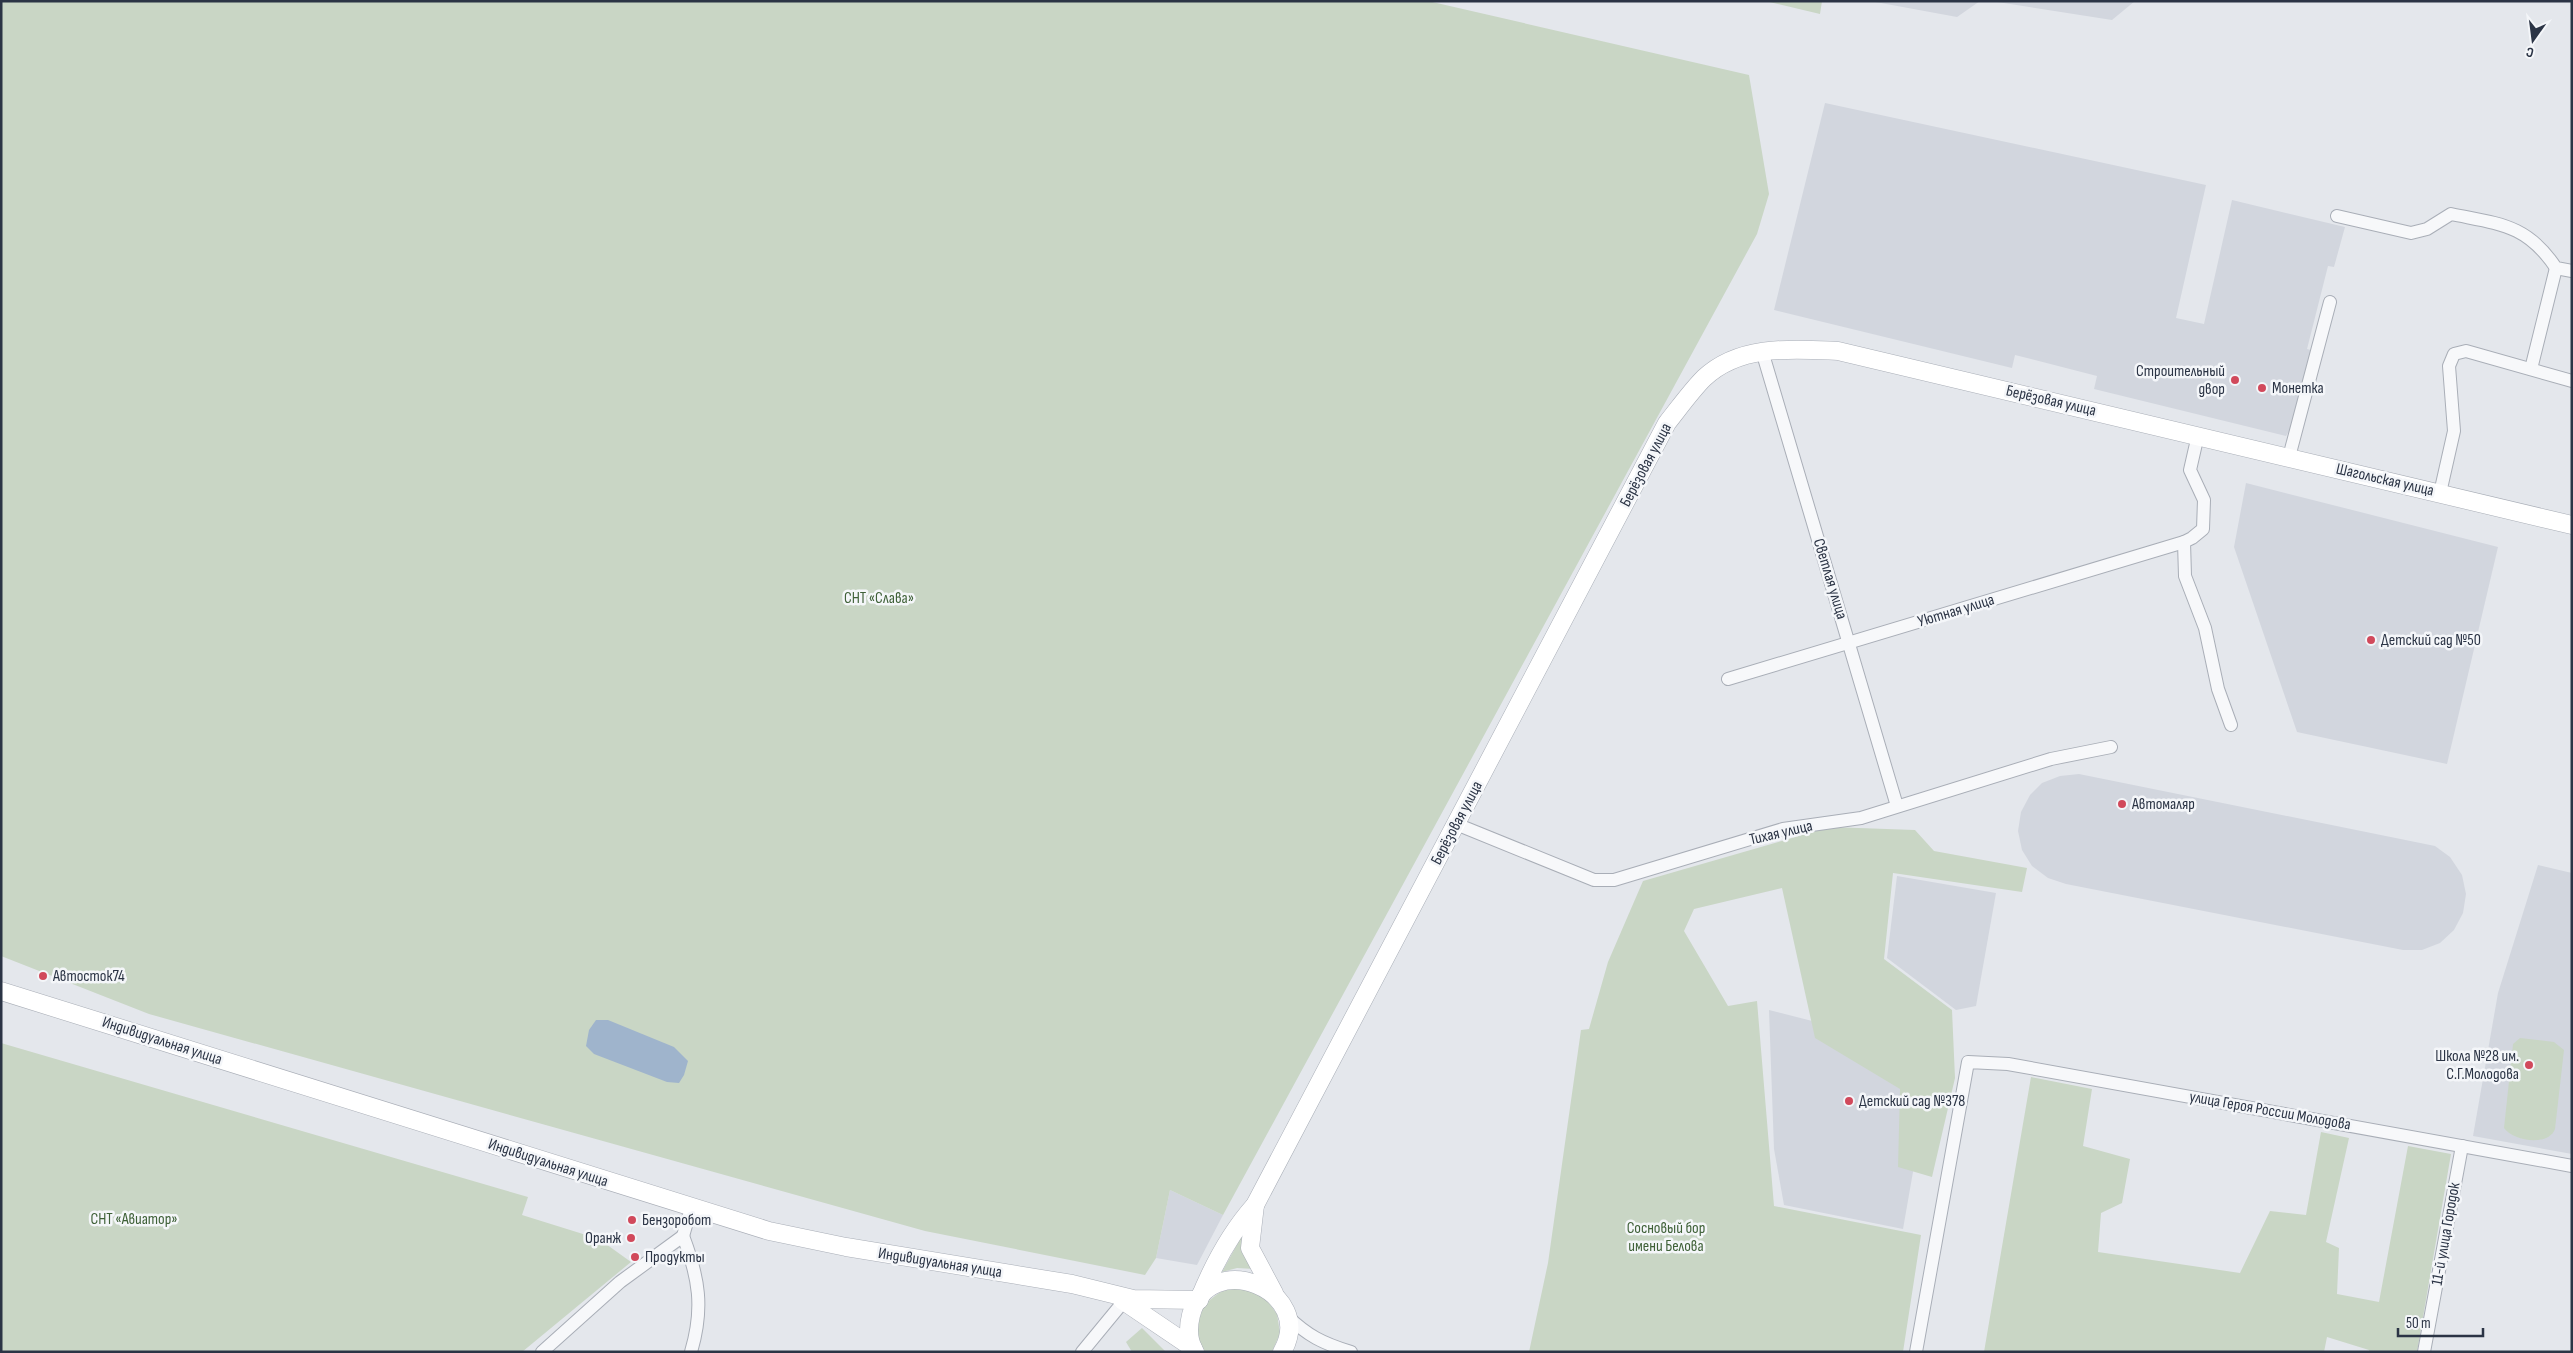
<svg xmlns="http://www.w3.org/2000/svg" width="2573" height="1353" viewBox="0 0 2573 1353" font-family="'Sofia Sans Condensed',sans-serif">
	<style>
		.built { fill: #d2d6de }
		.green { fill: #c9d6c5 }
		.water { fill: #9fb4cc }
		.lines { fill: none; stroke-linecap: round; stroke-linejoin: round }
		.street-casing { stroke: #a9aeb7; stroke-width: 14 }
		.secondary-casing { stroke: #a9aeb7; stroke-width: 19 }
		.street { stroke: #f7f8fa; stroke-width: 12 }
		.secondary { stroke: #fff; stroke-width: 18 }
		.poi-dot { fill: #d1495b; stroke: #f4f6f9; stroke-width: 2 }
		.labels { text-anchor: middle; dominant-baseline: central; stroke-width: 5; stroke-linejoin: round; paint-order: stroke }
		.poi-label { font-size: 16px; fill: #2b3445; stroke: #f4f6f9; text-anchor: start }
		.street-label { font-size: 16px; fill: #2b3445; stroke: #f4f6f9 }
		.park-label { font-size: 16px; fill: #3f6138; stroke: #f4f6f9 }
	</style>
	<rect width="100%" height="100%" fill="#e4e7ec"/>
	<g class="built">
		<path d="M1870,1H1980L1957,17Z"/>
		<path d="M1991,1H2135L2112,20Z"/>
		<path d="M1825,103L2206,185L2176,318L2204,324L2232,200L2345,227L2334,267L2328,266L2307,349L2314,351L2297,419L2286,436L2094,389L2097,376L2015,355L2012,368L1774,310Z"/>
		<path d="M2246,483L2498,547L2447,764L2297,732L2234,547Z"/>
		<path d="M2079,774L2435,846L2450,857L2462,875L2466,894L2463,913L2454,930L2440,943L2422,950H2403L2066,884L2048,878L2032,866L2022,850L2018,831L2021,812L2030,795L2042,783L2060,776Z"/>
		<path d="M2538,865L2572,873V1154L2473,1136L2498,993Z"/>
		<path d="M1897,876L1996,893L1976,1006L1956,1010L1887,958Z"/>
		<path d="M1769,1010L1934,1052L1903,1229L1784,1205L1774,1149Z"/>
		<path d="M1170,1190L1223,1215L1197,1265L1156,1258Z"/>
	</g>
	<g class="green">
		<path d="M1,1H1428L1749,75L1769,194L1757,234L1223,1215L1170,1190L1156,1258L1145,1275L925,1231L149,1014L1,956Z"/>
		<path d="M1765,1H1822L1820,14Z"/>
		<path d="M1830,827L1915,830L1934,851L2027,868L2022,892L1893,873L1884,959L1952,1010L1955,1078L1932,1177L1898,1167L1900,1089L1815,1038L1782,888L1694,909L1684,931L1728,1006L1757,1001L1774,1206L1921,1235L1903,1352H1529L1548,1263L1581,1030L1589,1029L1608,962L1643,881Z"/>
		<path d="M2520,1038L2554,1042L2564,1050L2555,1129C2548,1147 2513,1141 2504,1128L2513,1044Z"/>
		<path d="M1,1043L528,1197L522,1215L599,1239L631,1262L522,1352H1Z"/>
		<path d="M2031,1077L2092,1089L2083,1146L2130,1159L2122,1203L2101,1213L2098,1252L2240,1273L2270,1211L2306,1215L2321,1132L2349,1138L2326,1242L2339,1248L2337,1294L2379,1302L2408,1146L2451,1154L2417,1352H2369V1350L2327,1337L2324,1352H1984Z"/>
		<path d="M1244,1232L1254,1269L1237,1268L1222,1272Z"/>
		<path d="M1234,1287L1263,1295L1277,1314L1280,1333L1272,1352H1205C1186,1323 1204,1295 1234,1287Z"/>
		<path d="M1142,1328L1166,1352H1132L1126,1342Z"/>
	</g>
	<path class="water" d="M596,1020H608L674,1047L688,1061L684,1075L679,1083L667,1082L594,1054L586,1046L589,1030Z"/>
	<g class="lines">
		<defs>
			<g id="street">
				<path d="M2337,216L2411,233L2427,229L2451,214C2499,224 2527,224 2556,268L2572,271"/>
				<path d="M1762,351L1897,806"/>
				<path d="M2531,369L2556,268"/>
				<path d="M2198,435L2190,470L2204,500L2203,529L2192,538L2184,542L2185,576L2205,628L2218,689L2231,725"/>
				<path d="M2289,457L2330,302"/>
				<path d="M2440,493L2454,431L2449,366L2454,354L2466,351L2572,381"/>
				<path d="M1728,679L2184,542"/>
				<path d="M1456,824L1594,880H1614L1783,829L1861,818L2051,759L2111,747"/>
				<path d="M683,1236L691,1208"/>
				<path d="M1286,1315C1308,1336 1322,1343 1351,1352"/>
				<path d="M542,1352L620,1282L683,1236C699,1278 704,1308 691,1352"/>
				<path d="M1082,1352L1124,1301"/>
				<path d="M1916,1352L1968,1062L2008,1064L2572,1166"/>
				<path d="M2424,1352L2462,1146"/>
			</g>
			<g id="secondary">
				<path d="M1,991L769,1231L846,1247L1072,1284L1133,1299L1199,1300"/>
				<path d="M1255,1205L1250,1248L1274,1293"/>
				<path d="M1122,1300L1193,1348"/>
				<path d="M1199,1300C1213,1265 1230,1233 1255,1205L1667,423C1679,408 1691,391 1704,378C1740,344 1793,349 1838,351L2572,525"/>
				<path d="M1195,1352C1188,1341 1188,1327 1191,1315C1209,1246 1318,1291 1282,1352"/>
			</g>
		</defs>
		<use href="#street" class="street-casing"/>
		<use href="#secondary" class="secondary-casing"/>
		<use href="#street" class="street"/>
		<use href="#secondary" class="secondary"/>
	</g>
	<g class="poi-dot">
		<circle cx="2235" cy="380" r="5"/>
		<circle cx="2262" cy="388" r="5"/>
		<circle cx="2371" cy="640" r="5"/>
		<circle cx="2122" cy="804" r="5"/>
		<circle cx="43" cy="976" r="5"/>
		<circle cx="2529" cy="1065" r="5"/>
		<circle cx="1849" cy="1101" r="5"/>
		<circle cx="632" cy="1220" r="5"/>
		<circle cx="631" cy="1238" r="5"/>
		<circle cx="635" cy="1257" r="5"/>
	</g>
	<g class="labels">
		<g class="poi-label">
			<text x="2225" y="371" text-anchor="end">Строительный<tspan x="2225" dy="18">двор</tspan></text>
			<text x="2272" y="388">Монетка</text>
			<text x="2381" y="640">Детский сад №50</text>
			<text x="2132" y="804">Автомаляр</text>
			<text x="53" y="976">Автосток74</text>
			<text x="2519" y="1056" text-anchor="end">Школа №28 им.<tspan x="2519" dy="18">С.Г.Молодова</tspan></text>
			<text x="1859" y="1101">Детский сад №378</text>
			<text x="642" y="1220">Бензоробот</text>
			<text x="621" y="1238" text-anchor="end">Оранж</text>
			<text x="645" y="1257">Продукты</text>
		</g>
		<g class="street-label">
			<text transform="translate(2051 401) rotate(13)">Берёзовая улица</text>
			<text transform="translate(1646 465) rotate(-62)">Берёзовая улица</text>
			<text transform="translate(2385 480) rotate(13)">Шагольская улица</text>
			<text transform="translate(1830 579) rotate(73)">Светлая улица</text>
			<text transform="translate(1956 611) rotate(-17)">Уютная улица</text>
			<text transform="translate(1457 823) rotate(-62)">Берёзовая улица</text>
			<text transform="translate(1781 833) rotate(-13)">Тихая улица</text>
			<text transform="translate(162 1041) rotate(18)">Индивидуальная улица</text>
			<text transform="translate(2270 1111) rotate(10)">улица Героя России Молодова</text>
			<text transform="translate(548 1163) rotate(18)">Индивидуальная улица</text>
			<text transform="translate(2446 1234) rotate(-80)">11-й улица Городок</text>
			<text transform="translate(940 1263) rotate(9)">Индивидуальная улица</text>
		</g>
		<g class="park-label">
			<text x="879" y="598">СНТ «Слава»</text>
			<text x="134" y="1219">СНТ «Авиатор»</text>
			<text x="1666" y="1228">Сосновый бор<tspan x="1666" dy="18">имени Белова</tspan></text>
		</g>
	</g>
	<rect width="2573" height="1353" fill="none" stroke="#2b3445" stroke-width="5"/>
	<g transform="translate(2533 40) rotate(194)" stroke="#f4f6f9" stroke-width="4" paint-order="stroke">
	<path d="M0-4L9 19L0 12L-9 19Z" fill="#2b3445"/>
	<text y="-8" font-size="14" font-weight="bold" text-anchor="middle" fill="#2b3445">С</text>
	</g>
	<path d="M2398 1328v8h85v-8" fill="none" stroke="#2b3445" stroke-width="2.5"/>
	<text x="2406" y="1328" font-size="15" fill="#2b3445" stroke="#f4f6f9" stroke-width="4" paint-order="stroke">50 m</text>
</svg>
